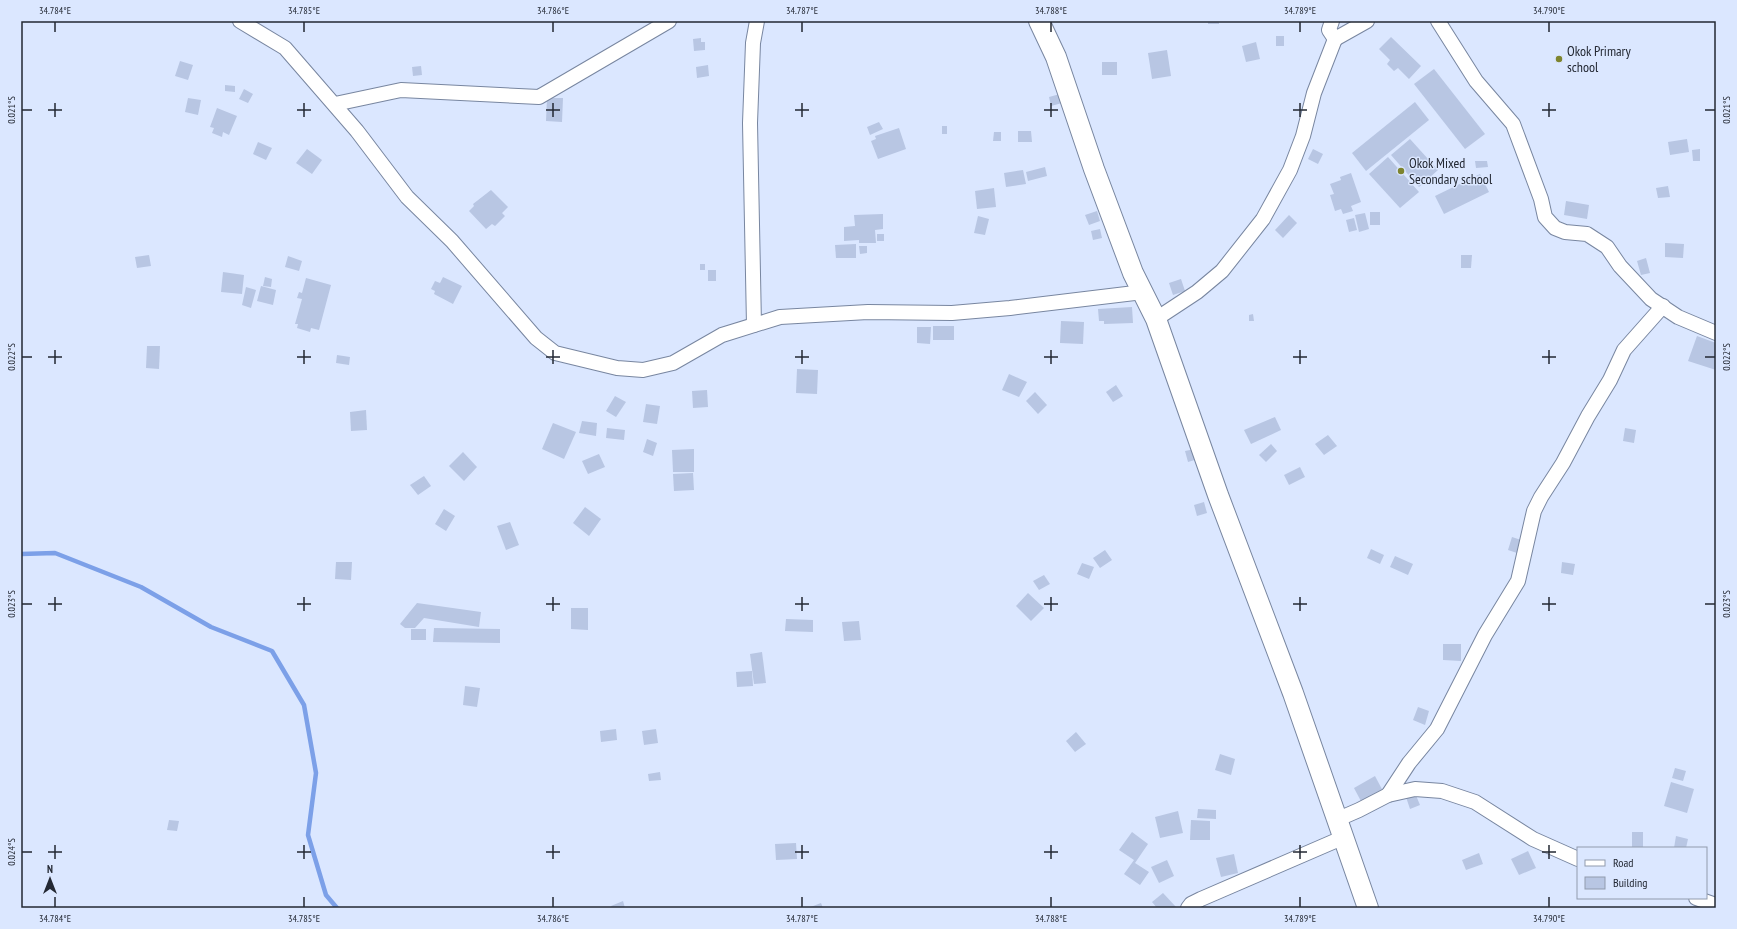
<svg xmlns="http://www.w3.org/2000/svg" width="1737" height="929" viewBox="0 0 1737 929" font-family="'PT Sans Narrow',sans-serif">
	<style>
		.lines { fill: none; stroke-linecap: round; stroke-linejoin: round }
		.stream { stroke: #7ca0e8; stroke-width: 4.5 }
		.building { fill: #b8c6e3 }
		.street-casing { stroke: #7886a0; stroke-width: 16 }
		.secondary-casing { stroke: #7886a0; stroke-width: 22 }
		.street { stroke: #fff; stroke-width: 14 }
		.secondary { stroke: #fff; stroke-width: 20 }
		.ticks { fill: none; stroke: #232833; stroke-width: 1.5 }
		.poi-dot { fill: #7d842f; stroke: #dbe7ff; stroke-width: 1.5 }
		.labels { text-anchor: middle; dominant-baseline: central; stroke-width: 3; stroke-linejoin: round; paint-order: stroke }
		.poi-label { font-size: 14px; fill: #232833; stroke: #dbe7ff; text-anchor: start }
		.neatline { fill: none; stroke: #232833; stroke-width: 1.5 }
		.ticks-label { font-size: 10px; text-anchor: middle; fill: #232833 }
	</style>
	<rect width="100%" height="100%" fill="#dbe7ff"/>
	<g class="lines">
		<path class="stream" d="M21,554L55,553L141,587L211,627L272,651L304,705L316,773L308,835L326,895L337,908"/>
	</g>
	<g class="building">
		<rect x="1208" y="21" width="11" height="3"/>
		<rect x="1276" y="36" width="8" height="10"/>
		<path d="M1391,37L1421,66L1409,79L1398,68L1394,71L1387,64L1390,60L1379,49Z"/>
		<path d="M701,38V42H705V50L694,51L693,39Z"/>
		<path d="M1256,42L1260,59L1246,62L1242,46Z"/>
		<path d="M1167,50L1171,76L1152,79L1148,53Z"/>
		<path d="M180,61L193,65L188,80L175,76Z"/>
		<rect x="1102" y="62" width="15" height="13"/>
		<path d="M708,65L709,76L697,78L696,67Z"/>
		<path d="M421,66L422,75L413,76L412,67Z"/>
		<path d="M1434,69L1485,134L1465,149L1414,84Z"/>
		<path d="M225,85L235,86V92L225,91Z"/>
		<path d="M244,89L253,94L248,103L239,99Z"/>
		<path d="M1060,94L1062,103L1051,106L1049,97Z"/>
		<path d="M188,98L201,100L198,115L185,112Z"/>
		<path d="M547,98H563L562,122L546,121Z"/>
		<path d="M1415,102L1429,120L1366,171L1352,153Z"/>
		<path d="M217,108L237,116L229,135L223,132L222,137L212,133L214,128L210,127Z"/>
		<path d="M879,122L883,129L870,135L867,127Z"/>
		<rect x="942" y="126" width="5" height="8"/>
		<path d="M899,128L906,149L878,159L871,141L876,139L875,136Z"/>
		<path d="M1018,131H1031L1032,142H1018Z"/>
		<path d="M994,132H1001V141H993Z"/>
		<path d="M1410,139L1438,170L1419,187L1391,155Z"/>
		<path d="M1687,139L1689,152L1670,155L1668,142Z"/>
		<path d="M258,142L272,148L266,160L253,154Z"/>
		<path d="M307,149L322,160L312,174L296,163Z"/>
		<path d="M1313,149L1323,154L1318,164L1308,159Z"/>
		<path d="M1700,149V161H1693L1692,150Z"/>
		<path d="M1388,157L1419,192L1400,208L1369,174Z"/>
		<path d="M1475,161H1487L1488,167L1476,168Z"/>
		<path d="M1045,167L1047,176L1028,181L1026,172Z"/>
		<path d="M1023,170L1026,184L1006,187L1004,173Z"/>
		<path d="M1351,173L1361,202L1351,206L1353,211L1343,214L1341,209L1335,211L1330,195L1334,194L1330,184L1341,180L1340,177Z"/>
		<path d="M1480,174L1489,192L1444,214L1435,196Z"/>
		<path d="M1668,186L1670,197L1658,198L1656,188Z"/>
		<path d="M994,188L996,207L977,209L975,191Z"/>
		<path d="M491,190L508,207L502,213L505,216L495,226L492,224L486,229L469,211L474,206L473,204Z"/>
		<path d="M1566,201L1589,205L1587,219L1564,215Z"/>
		<path d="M1097,211L1100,221L1089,225L1085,215Z"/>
		<rect x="1370" y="212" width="10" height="13"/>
		<path d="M1365,213L1369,229L1359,232L1355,215Z"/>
		<path d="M883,214V229L875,230L876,243H859V240L844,241V227L855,226L854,215Z"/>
		<path d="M1289,215L1297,223L1283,238L1275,230Z"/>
		<path d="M978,216L989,219L985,235L974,233Z"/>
		<path d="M1354,218L1357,230L1349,232L1346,220Z"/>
		<path d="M1100,229L1102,238L1093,240L1091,231Z"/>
		<rect x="877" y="234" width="7" height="7"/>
		<path d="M1665,243L1684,244L1683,258L1665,257Z"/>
		<path d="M856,244V258H836L835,245Z"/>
		<path d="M859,246H867V253L860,254Z"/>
		<path d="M149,255L151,266L137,268L135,257Z"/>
		<path d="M1461,255H1472L1471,268H1461Z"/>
		<path d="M288,256L302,261L299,271L285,267Z"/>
		<path d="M1646,258L1650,273L1641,275L1637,261Z"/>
		<rect x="700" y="264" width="5" height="6"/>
		<rect x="708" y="270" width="8" height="11"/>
		<path d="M223,272L244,275L242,294L221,292Z"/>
		<path d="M265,277L272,279L271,287L263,286Z"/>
		<path d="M443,277L462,286L453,304L434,294L435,291L431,289L435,281L440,283Z"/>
		<path d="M306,278L331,285L319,330L311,328L310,332L297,328L298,324H295L302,299L297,298L299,292L302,293Z"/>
		<path d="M1181,279L1185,291L1173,295L1169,283Z"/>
		<path d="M261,286L276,290L273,305L257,301Z"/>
		<path d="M246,287L256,290L251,308L242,305Z"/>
		<path d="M1132,307L1133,323L1104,324V321H1099L1098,309Z"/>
		<path d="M1253,314L1254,321H1249V315Z"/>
		<path d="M1061,321L1084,322L1083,344L1060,343Z"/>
		<rect x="933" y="326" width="21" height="14"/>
		<path d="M917,327H931L930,344L917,343Z"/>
		<path d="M1697,336L1716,343V370L1688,361Z"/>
		<path d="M147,346H160L159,369L146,368Z"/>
		<path d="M337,355L350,357L349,365L336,363Z"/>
		<path d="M797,369L818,370L817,394L796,393Z"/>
		<path d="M1009,374L1027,382L1019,397L1002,390Z"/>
		<path d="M1116,385L1123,396L1113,402L1106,392Z"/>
		<path d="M707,390L708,407L693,408L692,391Z"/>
		<path d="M1035,392L1047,405L1038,414L1026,401Z"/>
		<path d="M615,396L626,402L616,417L606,411Z"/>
		<path d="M646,404L660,406L657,424L643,422Z"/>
		<path d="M366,410L367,430L351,431L350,412Z"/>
		<path d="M1275,417L1281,430L1251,444L1244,430Z"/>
		<path d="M582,421L597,423L596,436L579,433Z"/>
		<path d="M553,423L576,432L564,459L542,449Z"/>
		<path d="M607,428L625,430L624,440L606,438Z"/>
		<path d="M1625,428L1636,430L1634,443L1623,441Z"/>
		<path d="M1328,435L1337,446L1324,455L1315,444Z"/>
		<path d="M647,439L657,443L653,456L643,452Z"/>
		<path d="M1271,444L1277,451L1266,462L1259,455Z"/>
		<path d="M694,449V472H673L672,450Z"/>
		<path d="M1195,449L1198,459L1188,462L1185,451Z"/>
		<path d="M463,452L477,467L464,481L449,466Z"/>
		<path d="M599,454L605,467L588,474L582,461Z"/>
		<path d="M1300,467L1305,477L1289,485L1284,475Z"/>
		<path d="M693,473L694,490L674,491L673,474Z"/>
		<path d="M424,476L431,486L418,495L410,485Z"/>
		<path d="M1204,502L1207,513L1197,516L1194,505Z"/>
		<path d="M585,507L601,519L589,536L573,523Z"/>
		<path d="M444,509L455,516L446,531L435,524Z"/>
		<path d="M510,522L519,545L506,550L497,526Z"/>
		<path d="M1512,537L1524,541L1520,554L1508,550Z"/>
		<path d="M1371,549L1384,555L1380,564L1367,558Z"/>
		<path d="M1105,550L1112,560L1100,568L1093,558Z"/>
		<path d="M1395,556L1413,564L1408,575L1390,567Z"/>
		<path d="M336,562H352L351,580L335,579Z"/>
		<path d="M1562,562L1575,564L1573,575L1561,573Z"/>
		<path d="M1082,563L1094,567L1089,579L1077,574Z"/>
		<path d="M1044,575L1050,584L1039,590L1033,581Z"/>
		<path d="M1028,593L1044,608L1031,621L1016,606Z"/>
		<path d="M417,603L481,612L479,627L424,618L415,628H405L400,624Z"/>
		<path d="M571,608H588V630L571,629Z"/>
		<path d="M786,619L813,620V632L785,631Z"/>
		<path d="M859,621L861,640L844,641L842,622Z"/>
		<path d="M434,628L500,629V643L433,642Z"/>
		<rect x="411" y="629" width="15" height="11"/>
		<path d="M1443,644H1461V661L1443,660Z"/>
		<path d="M762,652L766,683L754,684L750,654Z"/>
		<path d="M752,671L753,686L737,687L736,672Z"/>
		<path d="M465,686L480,688L477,707L463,705Z"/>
		<path d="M1418,707L1429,711L1425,725L1413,720Z"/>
		<path d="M616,729L617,740L601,742L600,731Z"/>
		<path d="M656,729L658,743L644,745L642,731Z"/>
		<path d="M1076,732L1086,744L1075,752L1066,741Z"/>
		<path d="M1220,754L1235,759L1231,775L1215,770Z"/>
		<path d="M1675,768L1686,771L1683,781L1672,778Z"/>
		<path d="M660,772L661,780L649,781L648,774Z"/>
		<path d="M1375,776L1384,793L1363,805L1354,788Z"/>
		<path d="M1671,782L1694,789L1687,813L1664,806Z"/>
		<path d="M1415,793L1420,805L1410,809L1406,797Z"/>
		<path d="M1198,809L1216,810V819L1197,818Z"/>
		<path d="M1178,811L1183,833L1160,838L1155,817Z"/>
		<path d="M169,820L179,821L177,831L167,830Z"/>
		<path d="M1191,820L1210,821V840H1190Z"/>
		<path d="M1132,832L1148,844L1135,863L1149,872L1140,885L1124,874L1134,860L1119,850Z"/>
		<rect x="1632" y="832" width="11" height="16"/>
		<path d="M1676,836L1688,839L1686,848H1674Z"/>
		<path d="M796,843L797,859L776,860L775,844Z"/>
		<path d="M1528,851L1536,868L1519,875L1511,859Z"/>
		<path d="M1479,853L1483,864L1466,870L1462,860Z"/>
		<path d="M1234,854L1238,873L1221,877L1216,858Z"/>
		<path d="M1167,860L1174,876L1159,883L1151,867Z"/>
		<path d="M1163,893L1177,908H1157L1152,902Z"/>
		<path d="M623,901L625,908H612L611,906Z"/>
		<path d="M821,903L823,908H808Z"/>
	</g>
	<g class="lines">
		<defs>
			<g id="street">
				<path d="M240,21L285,48L357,131L407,197L452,241L536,338L555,353L617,368L643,370L673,363L722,335L780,317L868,312L952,313L1010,308L1143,292"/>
				<path d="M1438,21L1476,81L1513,124L1541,199L1545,217L1555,228L1565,232L1587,234L1607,247L1620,266L1651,299L1678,317L1716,333"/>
				<path d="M1335,39L1367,21"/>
				<path d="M335,104L401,90L539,97L669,21"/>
				<path d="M1156,319L1197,292L1222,271L1263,219L1290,170L1303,136L1314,93L1335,39L1329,30L1332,21"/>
				<path d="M754,325L750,123L753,43L757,21"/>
				<path d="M1388,795L1409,763L1437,729L1485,635L1518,581L1534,511L1541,497L1563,463L1588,416L1610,380L1624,350L1663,306"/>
				<path d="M1336,820L1359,810L1388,795L1415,789L1442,791L1475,802L1533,839L1578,859"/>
				<path d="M1696,898L1716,905"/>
				<path d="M1188,908L1191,904L1201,899L1342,838"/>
			</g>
			<path id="secondary" d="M1039,21L1056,57L1094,169L1133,273L1156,319L1218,495L1293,693L1368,908"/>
		</defs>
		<use href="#street" class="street-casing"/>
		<use href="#secondary" class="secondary-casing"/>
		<use href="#street" class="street"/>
		<use href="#secondary" class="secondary"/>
	</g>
	<path class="ticks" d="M55,22V32M304,22V32M553,22V32M802,22V32M1051,22V32M1300,22V32M1549,22V32M55,103V117M304,103V117M553,103V117M802,103V117M1051,103V117M1300,103V117M1549,103V117M22,110H32M48,110H62M297,110H311M546,110H560M795,110H809M1044,110H1058M1293,110H1307M1542,110H1556M1705,110H1715M55,350V364M304,350V364M553,350V364M802,350V364M1051,350V364M1300,350V364M1549,350V364M22,357H32M48,357H62M297,357H311M546,357H560M795,357H809M1044,357H1058M1293,357H1307M1542,357H1556M1705,357H1715M55,597V611M304,597V611M553,597V611M802,597V611M1051,597V611M1300,597V611M1549,597V611M22,604H32M48,604H62M297,604H311M546,604H560M795,604H809M1044,604H1058M1293,604H1307M1542,604H1556M1705,604H1715M55,845V859M304,845V859M553,845V859M802,845V859M1051,845V859M1300,845V859M1549,845V859M22,852H32M48,852H62M297,852H311M546,852H560M795,852H809M1044,852H1058M1293,852H1307M1542,852H1556M55,897V907M304,897V907M553,897V907M802,897V907M1051,897V907M1300,897V907M1549,897V907"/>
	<g class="poi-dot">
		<circle cx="1559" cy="59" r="4"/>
		<circle cx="1401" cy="171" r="4"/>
	</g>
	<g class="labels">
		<g class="poi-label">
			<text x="1567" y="51">Okok Primary<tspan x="1567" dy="16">school</tspan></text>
			<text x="1409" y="163">Okok Mixed<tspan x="1409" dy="16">Secondary school</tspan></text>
		</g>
	</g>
	<rect width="1737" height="929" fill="none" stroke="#dbe7ff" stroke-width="44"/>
	<rect x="1577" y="847" width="130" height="52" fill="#dbe7ff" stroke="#919bad"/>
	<rect x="1585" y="860" width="20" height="6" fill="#ffffff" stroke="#919bad"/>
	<text x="1613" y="867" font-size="12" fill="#232833">Road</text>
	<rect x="1585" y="877" width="20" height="12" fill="#b8c6e3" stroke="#919bad"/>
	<text x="1613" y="887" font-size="12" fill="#232833">Building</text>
	<g transform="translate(50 879)" stroke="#dbe7ff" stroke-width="3" paint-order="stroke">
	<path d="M0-3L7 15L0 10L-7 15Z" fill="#232833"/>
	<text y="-6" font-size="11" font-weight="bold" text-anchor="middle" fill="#232833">N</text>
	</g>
	<rect x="22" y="22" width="1693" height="885" class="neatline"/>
	<g class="ticks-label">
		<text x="55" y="14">34.784°E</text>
		<text x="304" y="14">34.785°E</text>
		<text x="553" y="14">34.786°E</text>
		<text x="802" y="14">34.787°E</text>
		<text x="1051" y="14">34.788°E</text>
		<text x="1300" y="14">34.789°E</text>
		<text x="1549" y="14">34.790°E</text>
		<text transform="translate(11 110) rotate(-90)" y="4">0.021°S</text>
		<text transform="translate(1726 110) rotate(-90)" y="4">0.021°S</text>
		<text transform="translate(11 357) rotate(-90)" y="4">0.022°S</text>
		<text transform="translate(1726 357) rotate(-90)" y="4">0.022°S</text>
		<text transform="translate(11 604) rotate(-90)" y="4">0.023°S</text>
		<text transform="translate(1726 604) rotate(-90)" y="4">0.023°S</text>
		<text transform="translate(11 852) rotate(-90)" y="4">0.024°S</text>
		<text x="55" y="922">34.784°E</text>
		<text x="304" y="922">34.785°E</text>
		<text x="553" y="922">34.786°E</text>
		<text x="802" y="922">34.787°E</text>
		<text x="1051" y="922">34.788°E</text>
		<text x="1300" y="922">34.789°E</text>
		<text x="1549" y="922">34.790°E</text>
	</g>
</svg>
